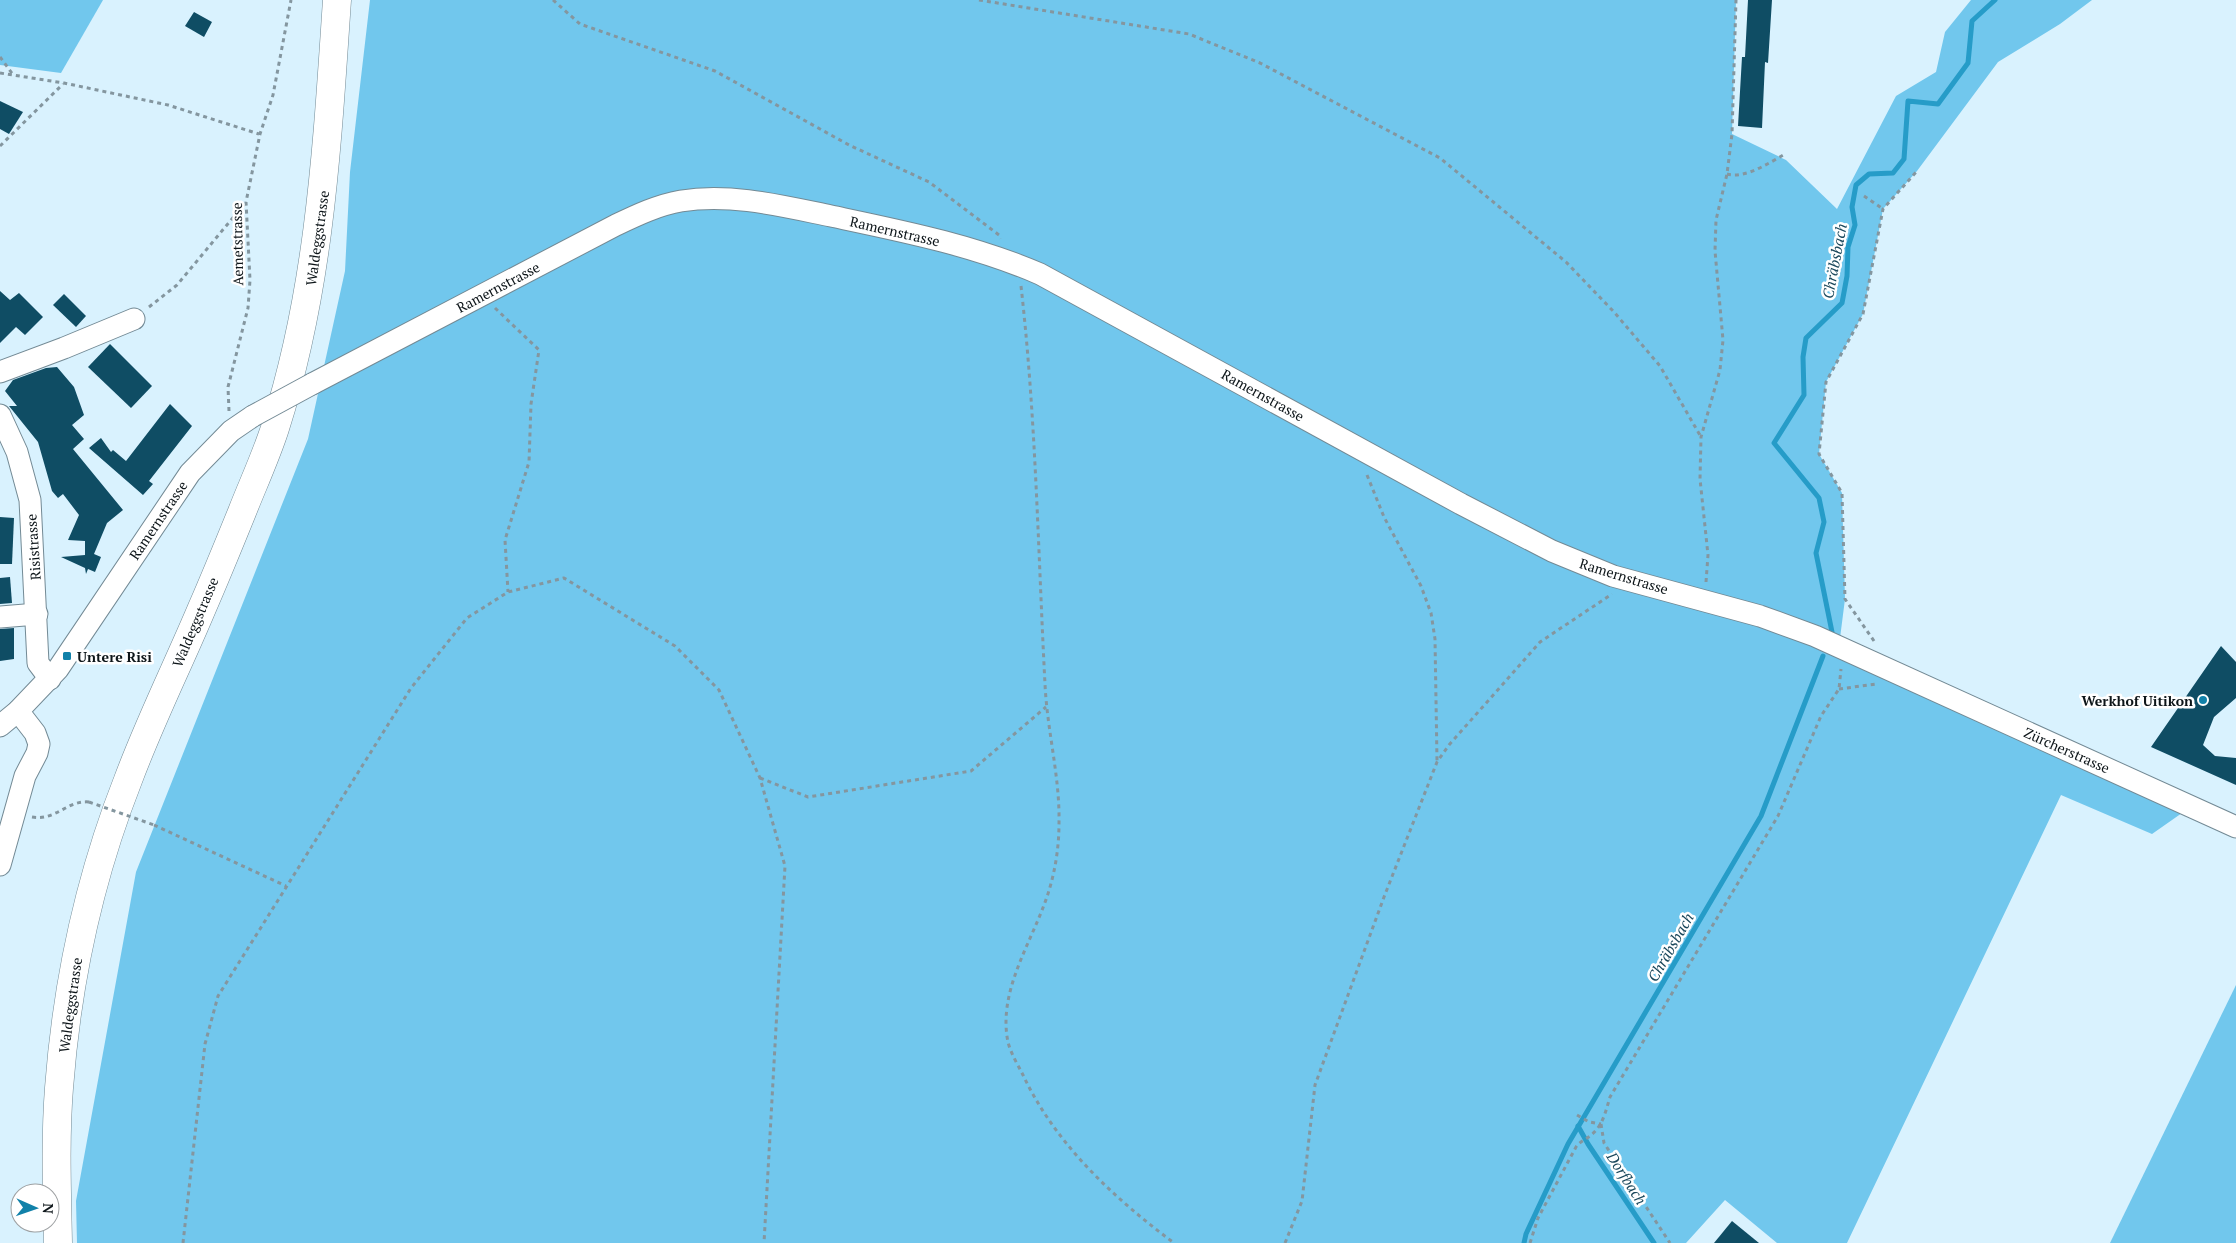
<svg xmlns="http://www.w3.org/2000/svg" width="2236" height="1243" viewBox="0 0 2236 1243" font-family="'PT Serif',serif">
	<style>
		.green { fill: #71c7ed }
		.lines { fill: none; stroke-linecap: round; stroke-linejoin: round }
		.stream { stroke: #269cc8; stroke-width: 5 }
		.building { fill: #0f4d64 }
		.minor-casing { stroke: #738a95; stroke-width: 23 }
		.major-casing { stroke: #738a95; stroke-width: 29 }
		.path { stroke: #84969f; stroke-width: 3; stroke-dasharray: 4 4; stroke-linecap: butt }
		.minor { stroke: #fff; stroke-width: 21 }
		.major { stroke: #fff; stroke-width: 28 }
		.minor-bridge-casing { stroke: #738a95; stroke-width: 23; stroke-linecap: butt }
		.path-bridge { stroke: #84969f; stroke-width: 3; stroke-dasharray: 4 4; stroke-linecap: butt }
		.minor-bridge { stroke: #fff; stroke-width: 21 }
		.poi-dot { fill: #1181a9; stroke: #fff; stroke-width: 2 }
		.labels { text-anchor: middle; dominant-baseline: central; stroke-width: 5; stroke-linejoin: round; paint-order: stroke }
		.street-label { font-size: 14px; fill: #0d1519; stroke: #fff }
		.poi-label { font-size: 14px; font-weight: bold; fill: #0d1519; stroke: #fff; text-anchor: start }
		.water-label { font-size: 15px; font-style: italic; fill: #1b485c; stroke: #fff }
	</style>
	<rect width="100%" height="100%" fill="#d9f2fe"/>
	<g class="green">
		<path d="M0,0H103L61,73L0,65Z"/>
		<path d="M370,0H1736L1732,134L1786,160L1837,209L1896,96L1936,72L1945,32L1971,0H2092L2060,24L1998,62L1917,171L1883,209L1863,314L1826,382L1819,454L1842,493L1845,599L1839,646L2192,806L2152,834L2061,795L1847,1243H1777L1725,1200L1686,1243H77L76,1201L136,872L308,439L345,271L350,172Z"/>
		<path d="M2236,985V1243H2110Z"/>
	</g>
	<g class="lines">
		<g class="stream">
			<path d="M1832,632L1816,553L1824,522L1819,498L1774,443L1804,395L1803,357L1806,338L1842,303L1847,276L1848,247L1855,225L1852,207L1856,185L1869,174L1893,173L1904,159L1908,101L1938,104L1968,63L1972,21L1995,0"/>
			<path d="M1578,1126L1588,1144L1654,1243"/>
			<path d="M1524,1243L1526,1234L1568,1144L1761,816L1823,656"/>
		</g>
	</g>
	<g class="building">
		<path d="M1748,0H1772L1768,63L1765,62L1762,128L1738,126L1742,57H1745Z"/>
		<path d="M194,12L212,22L204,37L185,26Z"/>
		<path d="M0,101L23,112L9,134L0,129Z"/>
		<path d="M0,291L10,300L19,293L43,317L25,335L16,327L0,343Z"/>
		<path d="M64,294L86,316L76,327L53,305Z"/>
		<path d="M110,344L152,386L131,408L88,367Z"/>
		<path d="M57,367L74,387L84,415L72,425L84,439L73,449L123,510L107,523L94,554L101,557L95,572L88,569L86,574L85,568L61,557L85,555V541L68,540L79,515L63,494L58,498L52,491L38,442L9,406H17L5,391L13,380L46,368Z"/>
		<path d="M170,404L192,426L149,481L153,484L143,495L89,448L101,438L111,452L113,450L126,461Z"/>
		<path d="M0,517L14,518L12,564H0Z"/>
		<path d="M10,577L12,603L0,604V578Z"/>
		<path d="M14,628V659L0,661V629Z"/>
		<path d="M2221,646L2236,662V698L2214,717L2203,745L2215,756L2236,758V785L2151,747Z"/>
		<path d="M1732,1221L1759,1243H1714Z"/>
	</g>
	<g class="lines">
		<defs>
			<g id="minor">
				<path d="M0,372L64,348L134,319"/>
				<path d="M312,384L616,225C637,215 658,205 681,201C731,193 782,206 831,216C902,231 973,245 1040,274L1461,504L1552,551L1613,576L1760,616L1815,636L2236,827"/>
				<path d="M0,415L17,452L30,500L38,663L50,679"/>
				<path d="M0,617L37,614"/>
				<path d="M0,726L18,711L58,669L190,473L231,431L253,416"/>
				<path d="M0,865L25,776L37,753L39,744L35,733L18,711"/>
			</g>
			<path id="major" d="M58,1243C57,1191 55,1139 59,1088C67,982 89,879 128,780C150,721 178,665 202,608C216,576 229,544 242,512C253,484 266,456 275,428C320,287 327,146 337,0"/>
		</defs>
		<use href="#minor" class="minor-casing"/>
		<use href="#major" class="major-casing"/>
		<g class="path">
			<path d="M553,0L580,24L715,71L849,145L929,182L999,235L1000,239"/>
			<path d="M979,0L1189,34L1260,63L1440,158L1566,262L1614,312L1660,366L1701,437"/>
			<path d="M0,57L14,76"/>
			<path d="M0,73L64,83L168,105L259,134"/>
			<path d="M0,146L63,84"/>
			<path d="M1727,174C1745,179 1769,163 1785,154"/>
			<path d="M1864,196L1883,209"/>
			<path d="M1021,286C1036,418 1038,551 1045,684C1047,730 1060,777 1059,823C1059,851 1054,879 1044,905C1028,948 998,994 1008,1042C1011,1054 1018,1065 1023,1075C1056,1145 1114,1198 1174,1243"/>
			<path d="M149,307L177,285L246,202"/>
			<path d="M495,308L539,350L531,404L529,462L505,540L508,592"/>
			<path d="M229,411L228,387L248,308L250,280L246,202L260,134L273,95L291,0"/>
			<path d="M1367,475L1384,517L1421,586L1431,613L1435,639L1437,761"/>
			<path d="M1706,582L1708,555L1700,479L1701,437L1720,370L1723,340L1715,251L1716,220L1727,174L1732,134L1736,0"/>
			<path d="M1874,641L1845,599L1842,493L1819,454L1826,382L1863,314L1883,209L1917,171"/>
			<path d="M1839,689L1876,684"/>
			<path d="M760,778L808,797L971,771L1046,707"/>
			<path d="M32,817C56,821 67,800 89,802"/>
			<path d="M154,825L286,886"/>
			<path d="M1577,1115L1589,1122L1601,1124"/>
			<path d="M1601,1124L1604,1143L1670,1243"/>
			<path d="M183,1243L205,1044L218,996L411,688L467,618L508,592L564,578L675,646L719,690L760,778L785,866L764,1243"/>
			<path d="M1285,1243L1302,1201L1315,1085L1384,897L1437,762L1449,745L1540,642L1612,594"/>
			<path d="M1530,1243L1538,1218L1576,1147C1580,1141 1586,1140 1591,1135C1603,1126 1606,1110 1610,1097L1778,816L1821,716L1839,689L1841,669"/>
		</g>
		<use href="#minor" class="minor"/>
		<use href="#major" class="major"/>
		<defs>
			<path id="minor-bridge" d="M253,416L312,384"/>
		</defs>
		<use href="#minor-bridge" class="minor-bridge-casing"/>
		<path class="path-bridge" d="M89,802L154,825"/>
		<use href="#minor-bridge" class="minor-bridge"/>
	</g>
	<g class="poi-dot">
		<rect x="62" y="651" width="10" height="10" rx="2.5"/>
		<circle cx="2203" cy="700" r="5"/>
	</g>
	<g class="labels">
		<g class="street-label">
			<text transform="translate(895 231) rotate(13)">Ramernstrasse</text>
			<text transform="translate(317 238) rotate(-82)">Waldeggstrasse</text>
			<text transform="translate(237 244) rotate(-91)">Aemetstrasse</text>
			<text transform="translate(498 287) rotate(-28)">Ramernstrasse</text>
			<text transform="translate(1263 395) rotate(29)">Ramernstrasse</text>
			<text transform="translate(158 520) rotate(-56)">Ramernstrasse</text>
			<text transform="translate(33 547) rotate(-94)">Risistrasse</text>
			<text transform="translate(1624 576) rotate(17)">Ramernstrasse</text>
			<text transform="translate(195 622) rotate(-67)">Waldeggstrasse</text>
			<text transform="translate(2067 750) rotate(24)">Zürcherstrasse</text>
			<text transform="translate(70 1005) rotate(-82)">Waldeggstrasse</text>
		</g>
		<g class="poi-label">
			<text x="77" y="656">Untere Risi</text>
			<text x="2193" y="700" text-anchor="end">Werkhof Uitikon</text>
		</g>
		<g class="water-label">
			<text transform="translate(1834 261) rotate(-79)">Chräbsbach</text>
			<text transform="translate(1670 947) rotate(-60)">Chräbsbach</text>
			<text transform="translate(1627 1178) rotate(57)">Dorfbach</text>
		</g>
	</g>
	<g transform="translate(35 1208) rotate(92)"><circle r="24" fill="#ffffff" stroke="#9ea1a3"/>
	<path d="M0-4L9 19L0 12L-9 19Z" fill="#1181a9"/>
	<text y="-8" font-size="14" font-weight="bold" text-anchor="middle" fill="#0d1519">N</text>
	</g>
</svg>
